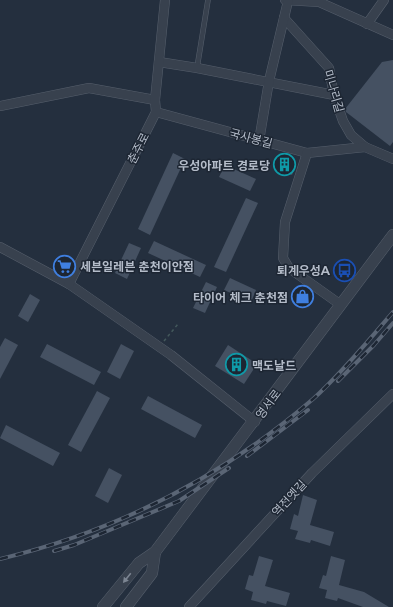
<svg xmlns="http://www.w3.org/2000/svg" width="393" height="607" viewBox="0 0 393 607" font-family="Montserrat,'Noto Sans KR',sans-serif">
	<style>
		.building { fill: #455162 }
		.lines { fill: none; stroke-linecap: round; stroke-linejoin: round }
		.service-casing { stroke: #565f6c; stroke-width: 5.5 }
		.minor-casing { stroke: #565f6c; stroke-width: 10 }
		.tertiary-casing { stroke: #565f6c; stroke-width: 12 }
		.path { stroke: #44595c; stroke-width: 1.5; stroke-dasharray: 3 3; stroke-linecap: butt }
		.service { stroke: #38414e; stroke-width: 4.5 }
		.minor { stroke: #38414e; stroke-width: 9 }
		.tertiary { stroke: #38414e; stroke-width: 11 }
		.rail-casing { stroke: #5a6575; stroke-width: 4 }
		.rail { stroke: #1d2633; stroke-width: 2.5; stroke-dasharray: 8; stroke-linecap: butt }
		.oneway { fill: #7c8592 }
		.labels { text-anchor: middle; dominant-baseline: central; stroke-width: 3; stroke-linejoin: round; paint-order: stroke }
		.street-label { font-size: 12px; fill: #b4bcc9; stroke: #1d2633 }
		.poi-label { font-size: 12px; font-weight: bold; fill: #b4bcc9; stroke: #1d2633; text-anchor: end }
	</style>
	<rect width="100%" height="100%" fill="#242f3e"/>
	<g class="building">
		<path d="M393,60V142L390,146L346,112L345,109L382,62Z"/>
		<path d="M173,153L185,159L150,235L138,229Z"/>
		<path d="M280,158L293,163L291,167L295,168L292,175L276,168Z"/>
		<path d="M225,165L256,179L250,191L219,177Z"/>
		<path d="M246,198L258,203L226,272L214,267Z"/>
		<path d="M154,241L206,265L200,277L148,253Z"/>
		<path d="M129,243L141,248L127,279L115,273Z"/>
		<path d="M230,278L256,290L251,302L224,290Z"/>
		<path d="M206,282L217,287L205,313L193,308Z"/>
		<path d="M299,288L310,291L307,307L295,305Z"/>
		<path d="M30,294L40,300L28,322L18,316Z"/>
		<path d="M5,338L18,345L0,379V347Z"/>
		<path d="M47,344L101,372L94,385L40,357Z"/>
		<path d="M121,344L134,351L120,379L107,372Z"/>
		<path d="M228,345L257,364L244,384L215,366Z"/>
		<path d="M97,391L110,398L81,452L68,445Z"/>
		<path d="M148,396L202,425L195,438L141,409Z"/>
		<path d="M6,425L60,453L53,466L0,438Z"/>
		<path d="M109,468L122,475L108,503L95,496Z"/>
		<path d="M303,495L317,500L310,525L334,532L330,546L311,540L310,543L295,539L298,531L290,529L294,514L298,516Z"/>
		<path d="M259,556L273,560L265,586L290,593L286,606L267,601L266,604L251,600L253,592L245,589L249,575L253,576Z"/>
		<path d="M331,556L345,560L339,585L364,592L389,607H363L338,598L337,601L325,598L327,590L319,588L323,575L326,576Z"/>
	</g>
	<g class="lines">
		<defs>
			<path id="service" d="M197,68L208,0"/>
			<g id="minor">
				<path d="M285,0L319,2L393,35"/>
				<path d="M284,18L329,68L334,95L343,121L351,135L365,147"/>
				<path d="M367,24L384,0"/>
				<path d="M159,62L197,68L334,95"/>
				<path d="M0,106L89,88L155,100"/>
				<path d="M156,112L307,153L365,147L393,159"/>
				<path d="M259,141L269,81L288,1"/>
				<path d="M307,153L285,222L283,258L289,268L341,305"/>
				<path d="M0,247L69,284L171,355L255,422"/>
				<path d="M69,284L156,112L155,100L165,0"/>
				<path d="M189,607L312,473L393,394"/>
			</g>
			<g id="tertiary">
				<path d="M103,607L139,563L155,552L393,235"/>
				<path d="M126,607L152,573L155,552"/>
			</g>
		</defs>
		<use href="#service" class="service-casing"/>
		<use href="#minor" class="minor-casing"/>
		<use href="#tertiary" class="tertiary-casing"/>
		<path class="path" d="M164,341L178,324"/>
		<use href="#service" class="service"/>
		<use href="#minor" class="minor"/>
		<use href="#tertiary" class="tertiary"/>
		<defs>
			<g id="rail">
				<path d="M338,381L374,345L393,323"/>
				<path d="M247,456L308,410"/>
				<path d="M54,551L74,545L179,501L229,468"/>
				<path d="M0,559C117,531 222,477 313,399C340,375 370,339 393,312"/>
			</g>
		</defs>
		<use href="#rail" class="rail-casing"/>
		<use href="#rail" class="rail"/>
	</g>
	<defs><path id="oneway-solid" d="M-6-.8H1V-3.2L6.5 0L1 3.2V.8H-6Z"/></defs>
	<use class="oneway" href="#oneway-solid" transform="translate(127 578) rotate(129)"/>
	<defs>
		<symbol id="building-ring" viewBox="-11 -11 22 22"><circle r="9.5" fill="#1d2633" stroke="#0f9aa8" stroke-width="1.5"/><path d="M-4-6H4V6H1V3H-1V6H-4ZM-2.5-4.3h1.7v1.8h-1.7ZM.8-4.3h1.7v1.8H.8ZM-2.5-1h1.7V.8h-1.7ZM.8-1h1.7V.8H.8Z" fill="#0f9aa8"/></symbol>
		<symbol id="supermarket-ring" viewBox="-11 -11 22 22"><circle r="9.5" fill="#1d2633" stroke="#3f7fe0" stroke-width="1.5"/><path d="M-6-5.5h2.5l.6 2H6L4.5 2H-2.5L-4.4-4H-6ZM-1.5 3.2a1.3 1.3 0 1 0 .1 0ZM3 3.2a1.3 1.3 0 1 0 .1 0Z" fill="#3f7fe0"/></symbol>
		<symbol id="bus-ring" viewBox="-11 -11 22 22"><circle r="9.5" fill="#1d2633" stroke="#1a4fb4" stroke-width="1.5"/><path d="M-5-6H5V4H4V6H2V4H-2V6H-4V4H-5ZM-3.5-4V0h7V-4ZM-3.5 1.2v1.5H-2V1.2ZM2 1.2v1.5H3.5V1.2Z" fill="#1a4fb4"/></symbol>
		<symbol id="shop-ring" viewBox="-11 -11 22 22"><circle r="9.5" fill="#1d2633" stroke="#3f7fe0" stroke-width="1.5"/><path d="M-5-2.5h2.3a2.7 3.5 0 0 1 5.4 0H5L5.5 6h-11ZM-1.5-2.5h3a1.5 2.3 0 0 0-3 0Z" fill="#3f7fe0"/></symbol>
	</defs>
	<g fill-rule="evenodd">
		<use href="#building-ring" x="272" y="152" width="25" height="25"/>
		<use href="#supermarket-ring" x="52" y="254" width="25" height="25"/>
		<use href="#bus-ring" x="332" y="258" width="25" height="25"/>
		<use href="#shop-ring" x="290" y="284" width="25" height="25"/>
		<use href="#building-ring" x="224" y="352" width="25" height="25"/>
	</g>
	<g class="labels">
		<g class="street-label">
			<text transform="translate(334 91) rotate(74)">미나리길</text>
			<text transform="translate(251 138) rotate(15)">국사봉길</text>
			<text transform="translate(138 148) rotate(-63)">춘주로</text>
			<text transform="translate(268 404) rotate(-53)">영서로</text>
			<text transform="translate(289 498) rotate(-47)">역전옛길</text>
		</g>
		<g class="poi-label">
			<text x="270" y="165">우성아파트 경로당</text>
			<text x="80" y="266" text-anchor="start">세븐일레븐 춘천이안점</text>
			<text x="330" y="270">퇴계우성A</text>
			<text x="288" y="297">타이어 체크 춘천점</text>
			<text x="252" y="365" text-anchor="start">맥도날드</text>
		</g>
	</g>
</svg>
